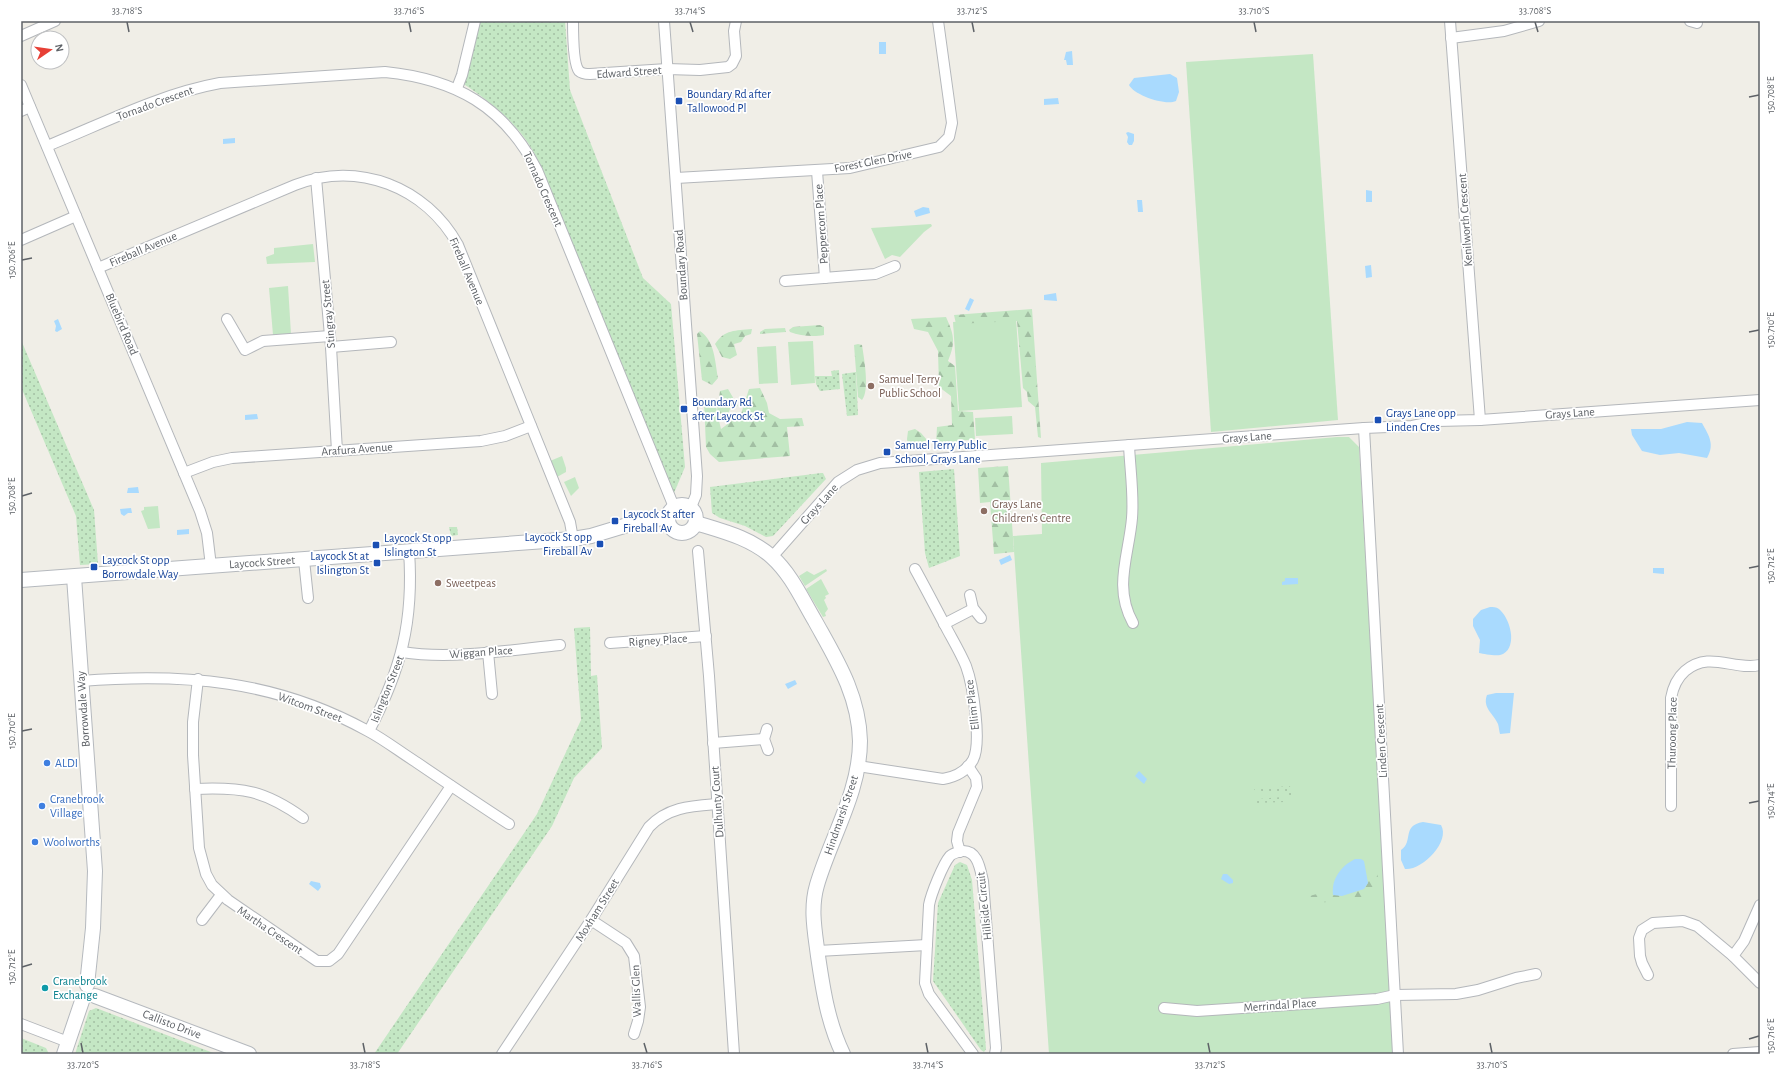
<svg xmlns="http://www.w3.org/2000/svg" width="1781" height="1075" viewBox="0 0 1781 1075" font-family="'Alegreya Sans',sans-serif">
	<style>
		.grass { fill: #c4e7c4 }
		.forest { fill: url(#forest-firs) }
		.park { fill: url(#park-dots) }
		.water { fill: #a9dafe }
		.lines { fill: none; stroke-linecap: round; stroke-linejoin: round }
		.street-casing { stroke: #b4b7bb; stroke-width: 12 }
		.secondary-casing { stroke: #b5b9be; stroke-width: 16 }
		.street { stroke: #fff; stroke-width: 10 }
		.secondary { stroke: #fff; stroke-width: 14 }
		.ticks { fill: none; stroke: #5e6267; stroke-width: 1.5 }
		.transit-dot { fill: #1a4fb4; stroke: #fff; stroke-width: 1.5 }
		.education-dot { fill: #8d6e63; stroke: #fff; stroke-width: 1.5 }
		.shop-dot { fill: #3f7fe0; stroke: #fff; stroke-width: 1.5 }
		.culture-dot { fill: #0f9aa8; stroke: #fff; stroke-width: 1.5 }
		.labels { text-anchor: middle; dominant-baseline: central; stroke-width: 3.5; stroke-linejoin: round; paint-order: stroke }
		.street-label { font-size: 12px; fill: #5e6267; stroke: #fff }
		.transit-label { font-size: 12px; fill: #164399; stroke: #fff; text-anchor: start }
		.education-label { font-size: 12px; fill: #785e54; stroke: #fff; text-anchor: start }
		.shop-label { font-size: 12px; fill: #366cbe; stroke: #fff; text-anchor: start }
		.culture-label { font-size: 12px; fill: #0d838f; stroke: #fff; text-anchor: start }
		.neatline { fill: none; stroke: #5e6267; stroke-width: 1.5 }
		.ticks-label { font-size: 10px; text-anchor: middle; fill: #5e6267 }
	</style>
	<defs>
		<pattern id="forest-firs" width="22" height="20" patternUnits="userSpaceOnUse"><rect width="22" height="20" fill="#c4e7c4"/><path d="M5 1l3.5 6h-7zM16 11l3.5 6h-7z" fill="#a2bfa3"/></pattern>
		<pattern id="park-dots" width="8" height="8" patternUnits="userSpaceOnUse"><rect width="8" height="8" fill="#c4e7c4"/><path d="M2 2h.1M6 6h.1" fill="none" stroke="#a2bfa3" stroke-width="1.8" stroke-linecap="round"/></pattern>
	</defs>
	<rect width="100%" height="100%" fill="#f0eee7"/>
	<g class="grass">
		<path d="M1313,54L1338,420L1211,432L1186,62Z"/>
		<path d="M931,224L932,226L924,232L900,257L892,255L885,259L871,228Z"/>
		<path d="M313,244L315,262L267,264L266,257L274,254V248Z"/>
		<path d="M288,286L291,334L273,335L269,288Z"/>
		<path d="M1016,318L1022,407L959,411L953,322Z"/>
		<path d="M813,341L815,383L791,385L788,342Z"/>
		<path d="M776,346L778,383L759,384L757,347Z"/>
		<path d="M1012,416L1013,434L976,436L975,418Z"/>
		<path d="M1337,437H1349L1359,447L1394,1054H1049L1013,536L1042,534L1041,463Z"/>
		<path d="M562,456L566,468V472L557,477L550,461Z"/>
		<path d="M575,477L579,488L571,496L564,482Z"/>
		<path d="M158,506L160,528L148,529L141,511L144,510V507Z"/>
		<path d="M826,569L827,571L805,586L799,576L807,571L814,575Z"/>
		<path d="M821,579L829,594L825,596L826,598L824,600L828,609L825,613L826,616L823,617L806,589Z"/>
	</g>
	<g class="forest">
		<path d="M1032,309L1041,438L1038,437L1035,407L1028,401L1027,392L1023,388L1017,321L956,324L954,315Z"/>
		<path d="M946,317C954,335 956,342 948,361L955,366L958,411L973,412L975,439L936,444L937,427L952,425L951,396L939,387L938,351L928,332L914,329L911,319Z"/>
		<path d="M820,325L824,327V335C814,337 800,336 790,332L789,330L793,327Z"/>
		<path d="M785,328L786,332L760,334V332L765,329Z"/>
		<path d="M752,329L751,334L745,336L741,342L734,344L737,355L730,359L722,357L715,344C725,329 735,331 752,329Z"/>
		<path d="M700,331C715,341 715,362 718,378L712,385L702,380L697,334Z"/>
		<path d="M858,344L862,345C864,358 870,391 862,400L858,397L854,345Z"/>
		<path d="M760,388L767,403L769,413L780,419L802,418L804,426L787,427L790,456L719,462L710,454L706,447L704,401L714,399L717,411L720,391L728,389L738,406L730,409L726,420L722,414L717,413L721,429L741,414L749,389Z"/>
		<path d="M915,429L921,433L927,440L916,446L908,447L907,439L908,431Z"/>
		<path d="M1008,466L1014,552L994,554L990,502L980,503L978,468Z"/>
		<path d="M1371,867L1377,870L1379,887L1374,895L1343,901L1313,903L1309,896L1321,893L1342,892L1365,884L1367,870Z"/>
	</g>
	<g class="park">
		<path d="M480,21H565L570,90L643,278L671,304L685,467L674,493L539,162C522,127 494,104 462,83Z"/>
		<path d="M21,340L94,510L98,564L80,565L76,516L21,387Z"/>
		<path d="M839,370L840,389L820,391L816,384L815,376H832L831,371Z"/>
		<path d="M856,372L858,415L847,416L842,374Z"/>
		<path d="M954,469L960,556L929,568L925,553L919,472Z"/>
		<path d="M821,473H823L826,479L773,536L766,537L745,526L720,518L712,513L710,487Z"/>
		<path d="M449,527H457L458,535L451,536Z"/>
		<path d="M590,627L591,676L597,675L602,748L574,778L552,826L397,1054H374L537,814L581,720L574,628Z"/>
		<path d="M1290,786L1292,801L1288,794L1277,792L1276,787Z"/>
		<path d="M1272,788L1273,793H1257L1254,789Z"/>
		<path d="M1282,797L1285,802L1256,803V800L1259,799Z"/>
		<path d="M960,862L967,865L972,880L986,1049L984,1052L981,1050L933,981L938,903L955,865Z"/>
		<path d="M96,1008L216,1054H75L89,1011Z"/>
		<path d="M21,1038L46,1048L49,1054H21Z"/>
	</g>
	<g class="water">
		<rect x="879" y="42" width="7" height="12"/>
		<path d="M1072,51L1073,65H1067L1066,60H1064L1066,52Z"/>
		<path d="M1170,74L1177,78L1179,92L1176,101C1165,106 1134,95 1129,85L1134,78Z"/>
		<path d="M1058,98L1059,104L1044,105V99Z"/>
		<path d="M1128,132L1134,134V141L1132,145H1129L1127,142L1128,137L1126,133Z"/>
		<path d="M235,138V143L223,144V139Z"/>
		<path d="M1366,190L1372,191V202H1366Z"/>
		<path d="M1137,200H1142L1143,212H1138Z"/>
		<path d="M923,207L929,208L930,213L916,217L914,211Z"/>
		<path d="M1371,265L1372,277L1366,278L1365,266Z"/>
		<path d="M1056,293L1057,301L1044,300V295Z"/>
		<path d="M970,298L974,300L969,311L965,309Z"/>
		<path d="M58,319L62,329L57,332L55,331L56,326L54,321Z"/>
		<path d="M257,414L258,419L245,420V415Z"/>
		<path d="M1687,422L1702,423C1709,436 1715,444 1707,458L1679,453L1660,455L1642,451L1632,435L1631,429H1661Z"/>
		<path d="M138,487L139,493H127L128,488Z"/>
		<path d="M131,508L132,513H128L124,516L121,514L120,509Z"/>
		<path d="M189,529V534L177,535V530Z"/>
		<path d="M1010,555L1012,560L1001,565L999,560Z"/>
		<path d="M1653,568H1664V574L1653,573Z"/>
		<path d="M1285,578H1298V584L1282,585V582L1285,581Z"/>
		<path d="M1490,607C1493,607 1496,607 1499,609C1510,618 1518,646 1503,654C1498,657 1485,654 1479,653L1480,640L1473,626V619L1481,610Z"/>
		<path d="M795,680L797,684L788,689L785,684Z"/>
		<path d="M1496,693H1514L1510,733L1500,734C1499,731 1499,727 1498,724C1494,714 1482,708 1487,695Z"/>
		<path d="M1139,771L1147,779L1144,784L1135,776Z"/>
		<path d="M1423,822L1441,825C1451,842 1421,871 1405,869L1401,860V850C1414,841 1401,826 1423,822Z"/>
		<path d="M1355,859H1361L1364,861L1368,883L1364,889L1342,896L1333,895C1331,879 1341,866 1355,859Z"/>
		<path d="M1223,874H1227L1233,880V883L1229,884L1221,879Z"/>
		<path d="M311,881L320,883L321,887L318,891L309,884Z"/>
	</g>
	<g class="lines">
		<defs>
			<g id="street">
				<path d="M573,21C573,31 573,64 579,71C582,74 586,74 590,74L667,69L700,70L728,67L732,64L736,56L734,31L736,21"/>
				<path d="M664,21L697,476L696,495L691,507"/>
				<path d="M1450,21L1480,420"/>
				<path d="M1690,21L1697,23"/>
				<path d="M21,36L55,21"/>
				<path d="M1451,38L1504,31L1539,21"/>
				<path d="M21,85L200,511L207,533L211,566"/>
				<path d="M457,88L462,75L475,21"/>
				<path d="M21,111L30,107"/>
				<path d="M47,146C104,123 160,94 220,83L385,72C455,79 504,106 537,170L674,507"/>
				<path d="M817,171L825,278"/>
				<path d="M316,178L331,347L337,451"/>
				<path d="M676,178L850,168L939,147L949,137L952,123L938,21"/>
				<path d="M21,240L76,216"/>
				<path d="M98,268L295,185C358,160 426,187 458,245L570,522L573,539"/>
				<path d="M785,281L875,274L895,266"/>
				<path d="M227,319L245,350L263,341L330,336"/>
				<path d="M331,347L391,342"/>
				<path d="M1364,428L1398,1054"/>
				<path d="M1129,445C1130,469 1134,494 1132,518C1129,555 1113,587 1133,623"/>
				<path d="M184,473L213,462L232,458L481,441L505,436L531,426"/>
				<path d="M698,551L709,676L734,1054"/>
				<path d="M772,557L838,482L857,470L880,463L1364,428L1412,426L1437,421L1480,420L1760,400"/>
				<path d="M304,560L308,598"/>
				<path d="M970,595L973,608L981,618"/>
				<path d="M944,624L973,609"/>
				<path d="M610,643L706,636"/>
				<path d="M402,652C450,660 511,650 560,645"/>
				<path d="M488,652L492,694"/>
				<path d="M198,679L193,722V755L199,848L206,874L212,885L228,900L317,961H329L338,954L451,786"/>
				<path d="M81,681C185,673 275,680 368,731C385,740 400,752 416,762C447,783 478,804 509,824"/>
				<path d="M767,729L764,739L768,750"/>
				<path d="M369,731C401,670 414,621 409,551"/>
				<path d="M713,743L764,739"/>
				<path d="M858,766L943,779C955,777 966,772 973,760C982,743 973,685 966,666C961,654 954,642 948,631C937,610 926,589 915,569"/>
				<path d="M195,789C242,787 264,790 303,818"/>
				<path d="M1671,806V698C1673,687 1677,678 1685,671C1710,650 1733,671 1760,665"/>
				<path d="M960,852L957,841L958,833L977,787L976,778L968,766"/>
				<path d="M202,920L221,895"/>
				<path d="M591,920L626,943L634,956L640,1007L638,1021L634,1034"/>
				<path d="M818,951L927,945"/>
				<path d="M1733,956L1744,941L1760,905"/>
				<path d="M1648,975L1642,963L1640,956L1639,938L1642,930L1653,923L1683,921L1697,926L1733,956L1760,983"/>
				<path d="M1164,1008L1197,1011L1377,999L1395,995L1456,994L1478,990L1516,978L1536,974"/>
				<path d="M21,1024L68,1042"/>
				<path d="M502,1054L591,920L649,827C668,807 691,806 717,804"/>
				<path d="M973,1054L929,994L925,983L929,905C931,894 943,864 950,856C953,853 958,852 962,851C978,850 980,869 983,881L996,1048L995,1054"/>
				<path d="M1733,1054L1760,1052"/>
			</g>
			<g id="secondary">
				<circle cx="682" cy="519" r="14"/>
				<path d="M696,523C722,531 751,538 772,557C791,574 802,599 815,621C836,659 859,695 860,741C860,792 831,837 817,885C810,909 815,932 818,956C823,990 828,1023 843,1054"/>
				<path d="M74,577L95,871L93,928L87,985"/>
				<path d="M21,580L573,539L591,536L644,520L668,518"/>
				<path d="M95,996L249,1054"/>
				<path d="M64,1054L82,1001"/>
			</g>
		</defs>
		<use href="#street" class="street-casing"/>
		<use href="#secondary" class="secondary-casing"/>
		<use href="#street" class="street"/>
		<use href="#secondary" class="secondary"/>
	</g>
	<path class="ticks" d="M127,22L129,32M409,22L411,32M690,22L693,32M972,22L974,32M1254,22L1256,32M1535,22L1538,32M1749,97L1759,95M22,260L32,258M1749,332L1759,330M22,496L32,493M1749,568L1759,566M22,731L32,729M1749,803L1759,801M22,967L32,964M1749,1039L1759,1036M81,1043L83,1053M363,1043L365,1053M644,1043L647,1053M926,1043L928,1053M1208,1043L1210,1053M1490,1043L1492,1053"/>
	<g class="transit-dot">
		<rect x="675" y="97" width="8" height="8" rx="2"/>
		<rect x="680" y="405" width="8" height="8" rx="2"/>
		<rect x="1374" y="416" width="8" height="8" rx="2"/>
		<rect x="883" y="448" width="8" height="8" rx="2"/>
		<rect x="611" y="517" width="8" height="8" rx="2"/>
		<rect x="596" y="540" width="8" height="8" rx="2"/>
		<rect x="372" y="541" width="8" height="8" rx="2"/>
		<rect x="373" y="559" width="8" height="8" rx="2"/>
		<rect x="90" y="563" width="8" height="8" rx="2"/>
	</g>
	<g class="education-dot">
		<circle cx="871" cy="386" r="4"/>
		<circle cx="984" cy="511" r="4"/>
		<circle cx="438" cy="583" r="4"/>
	</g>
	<g class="shop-dot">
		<circle cx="47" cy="763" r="4"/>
		<circle cx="42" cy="806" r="4"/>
		<circle cx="35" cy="842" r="4"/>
	</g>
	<circle class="culture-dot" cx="45" cy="988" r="4"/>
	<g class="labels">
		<g class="street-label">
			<text transform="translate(629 72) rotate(-4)">Edward Street</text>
			<text transform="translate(155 103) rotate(-20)">Tornado Crescent</text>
			<text transform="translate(873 161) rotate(-11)">Forest Glen Drive</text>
			<text transform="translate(543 189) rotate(66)">Tornado Crescent</text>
			<text transform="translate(1465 220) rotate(-94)">Kenilworth Crescent</text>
			<text transform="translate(821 224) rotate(-94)">Peppercorn Place</text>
			<text transform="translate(143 249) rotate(-23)">Fireball Avenue</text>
			<text transform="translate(681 265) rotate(-94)">Boundary Road</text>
			<text transform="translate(467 271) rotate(67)">Fireball Avenue</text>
			<text transform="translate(328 314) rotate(-95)">Stingray Street</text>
			<text transform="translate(122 324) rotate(67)">Bluebird Road</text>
			<text transform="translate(1570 413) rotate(-4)">Grays Lane</text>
			<text transform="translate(1247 437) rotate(-4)">Grays Lane</text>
			<text transform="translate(357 449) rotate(-4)">Arafura Avenue</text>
			<text transform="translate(819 504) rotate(-48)">Grays Lane</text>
			<text transform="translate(262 562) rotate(-4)">Laycock Street</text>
			<text transform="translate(658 640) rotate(-4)">Rigney Place</text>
			<text transform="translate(481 652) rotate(-4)">Wiggan Place</text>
			<text transform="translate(387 689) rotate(-68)">Islington Street</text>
			<text transform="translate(972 705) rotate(-97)">Ellim Place</text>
			<text transform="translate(310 707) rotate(20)">Witcom Street</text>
			<text transform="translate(83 709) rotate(-94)">Borrowdale Way</text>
			<text transform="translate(1672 733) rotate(-89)">Thuroong Place</text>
			<text transform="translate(1381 741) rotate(-93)">Linden Crescent</text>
			<text transform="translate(717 802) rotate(-94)">Dulhunty Court</text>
			<text transform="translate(841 815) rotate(-71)">Hindmarsh Street</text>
			<text transform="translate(984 906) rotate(-96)">Hillside Circuit</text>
			<text transform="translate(597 910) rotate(-58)">Moxham Street</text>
			<text transform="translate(270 930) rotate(34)">Martha Crescent</text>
			<text transform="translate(636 991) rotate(-92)">Wallis Glen</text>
			<text transform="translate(1280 1005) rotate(-4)">Merrindal Place</text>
			<text transform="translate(172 1024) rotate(21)">Callisto Drive</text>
		</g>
		<g class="transit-label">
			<text x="687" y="94">Boundary Rd after<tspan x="687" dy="14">Tallowood Pl</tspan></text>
			<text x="692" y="402">Boundary Rd<tspan x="692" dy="14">after Laycock St</tspan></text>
			<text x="1386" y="413">Grays Lane opp<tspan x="1386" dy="14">Linden Cres</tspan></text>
			<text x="895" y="445">Samuel Terry Public<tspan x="895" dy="14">School, Grays Lane</tspan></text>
			<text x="623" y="514">Laycock St after<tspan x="623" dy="14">Fireball Av</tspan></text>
			<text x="592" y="537" text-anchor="end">Laycock St opp<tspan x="592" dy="14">Fireball Av</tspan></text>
			<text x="384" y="538">Laycock St opp<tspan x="384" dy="14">Islington St</tspan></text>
			<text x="369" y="556" text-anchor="end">Laycock St at<tspan x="369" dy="14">Islington St</tspan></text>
			<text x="102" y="560">Laycock St opp<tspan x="102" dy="14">Borrowdale Way</tspan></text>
		</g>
		<g class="education-label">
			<text x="879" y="379">Samuel Terry<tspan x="879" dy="14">Public School</tspan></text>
			<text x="992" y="504">Grays Lane<tspan x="992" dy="14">Children's Centre</tspan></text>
			<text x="446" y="583">Sweetpeas</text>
		</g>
		<g class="shop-label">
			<text x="55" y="763">ALDI</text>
			<text x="50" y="799">Cranebrook<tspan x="50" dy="14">Village</tspan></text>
			<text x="43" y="842">Woolworths</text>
		</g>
		<g class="culture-label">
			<text x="53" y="981">Cranebrook<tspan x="53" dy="14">Exchange</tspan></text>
		</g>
	</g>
	<rect width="1781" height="1075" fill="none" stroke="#ffffff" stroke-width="44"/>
	<g transform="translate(50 50) rotate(77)"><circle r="19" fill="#ffffff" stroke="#bfc0c2"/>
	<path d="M0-3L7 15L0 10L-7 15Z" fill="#e74036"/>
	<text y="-6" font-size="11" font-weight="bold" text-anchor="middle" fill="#5e6267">N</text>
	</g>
	<rect x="22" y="22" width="1737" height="1031" class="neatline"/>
	<g class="ticks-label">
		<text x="127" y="14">33.718°S</text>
		<text x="409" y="14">33.716°S</text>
		<text x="690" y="14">33.714°S</text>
		<text x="972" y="14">33.712°S</text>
		<text x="1254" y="14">33.710°S</text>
		<text x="1535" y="14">33.708°S</text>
		<text transform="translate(1770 95) rotate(-90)" y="4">150.708°E</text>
		<text transform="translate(11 260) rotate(-90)" y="4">150.706°E</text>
		<text transform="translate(1770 330) rotate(-90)" y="4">150.710°E</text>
		<text transform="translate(11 496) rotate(-90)" y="4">150.708°E</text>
		<text transform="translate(1770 566) rotate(-90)" y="4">150.712°E</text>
		<text transform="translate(11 731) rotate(-90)" y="4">150.710°E</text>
		<text transform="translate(1770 801) rotate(-90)" y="4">150.714°E</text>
		<text transform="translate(11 967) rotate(-90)" y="4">150.712°E</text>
		<text transform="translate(1770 1036) rotate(-90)" y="4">150.716°E</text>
		<text x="83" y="1068">33.720°S</text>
		<text x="365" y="1068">33.718°S</text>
		<text x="647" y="1068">33.716°S</text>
		<text x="928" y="1068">33.714°S</text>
		<text x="1210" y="1068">33.712°S</text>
		<text x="1492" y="1068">33.710°S</text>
	</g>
</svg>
